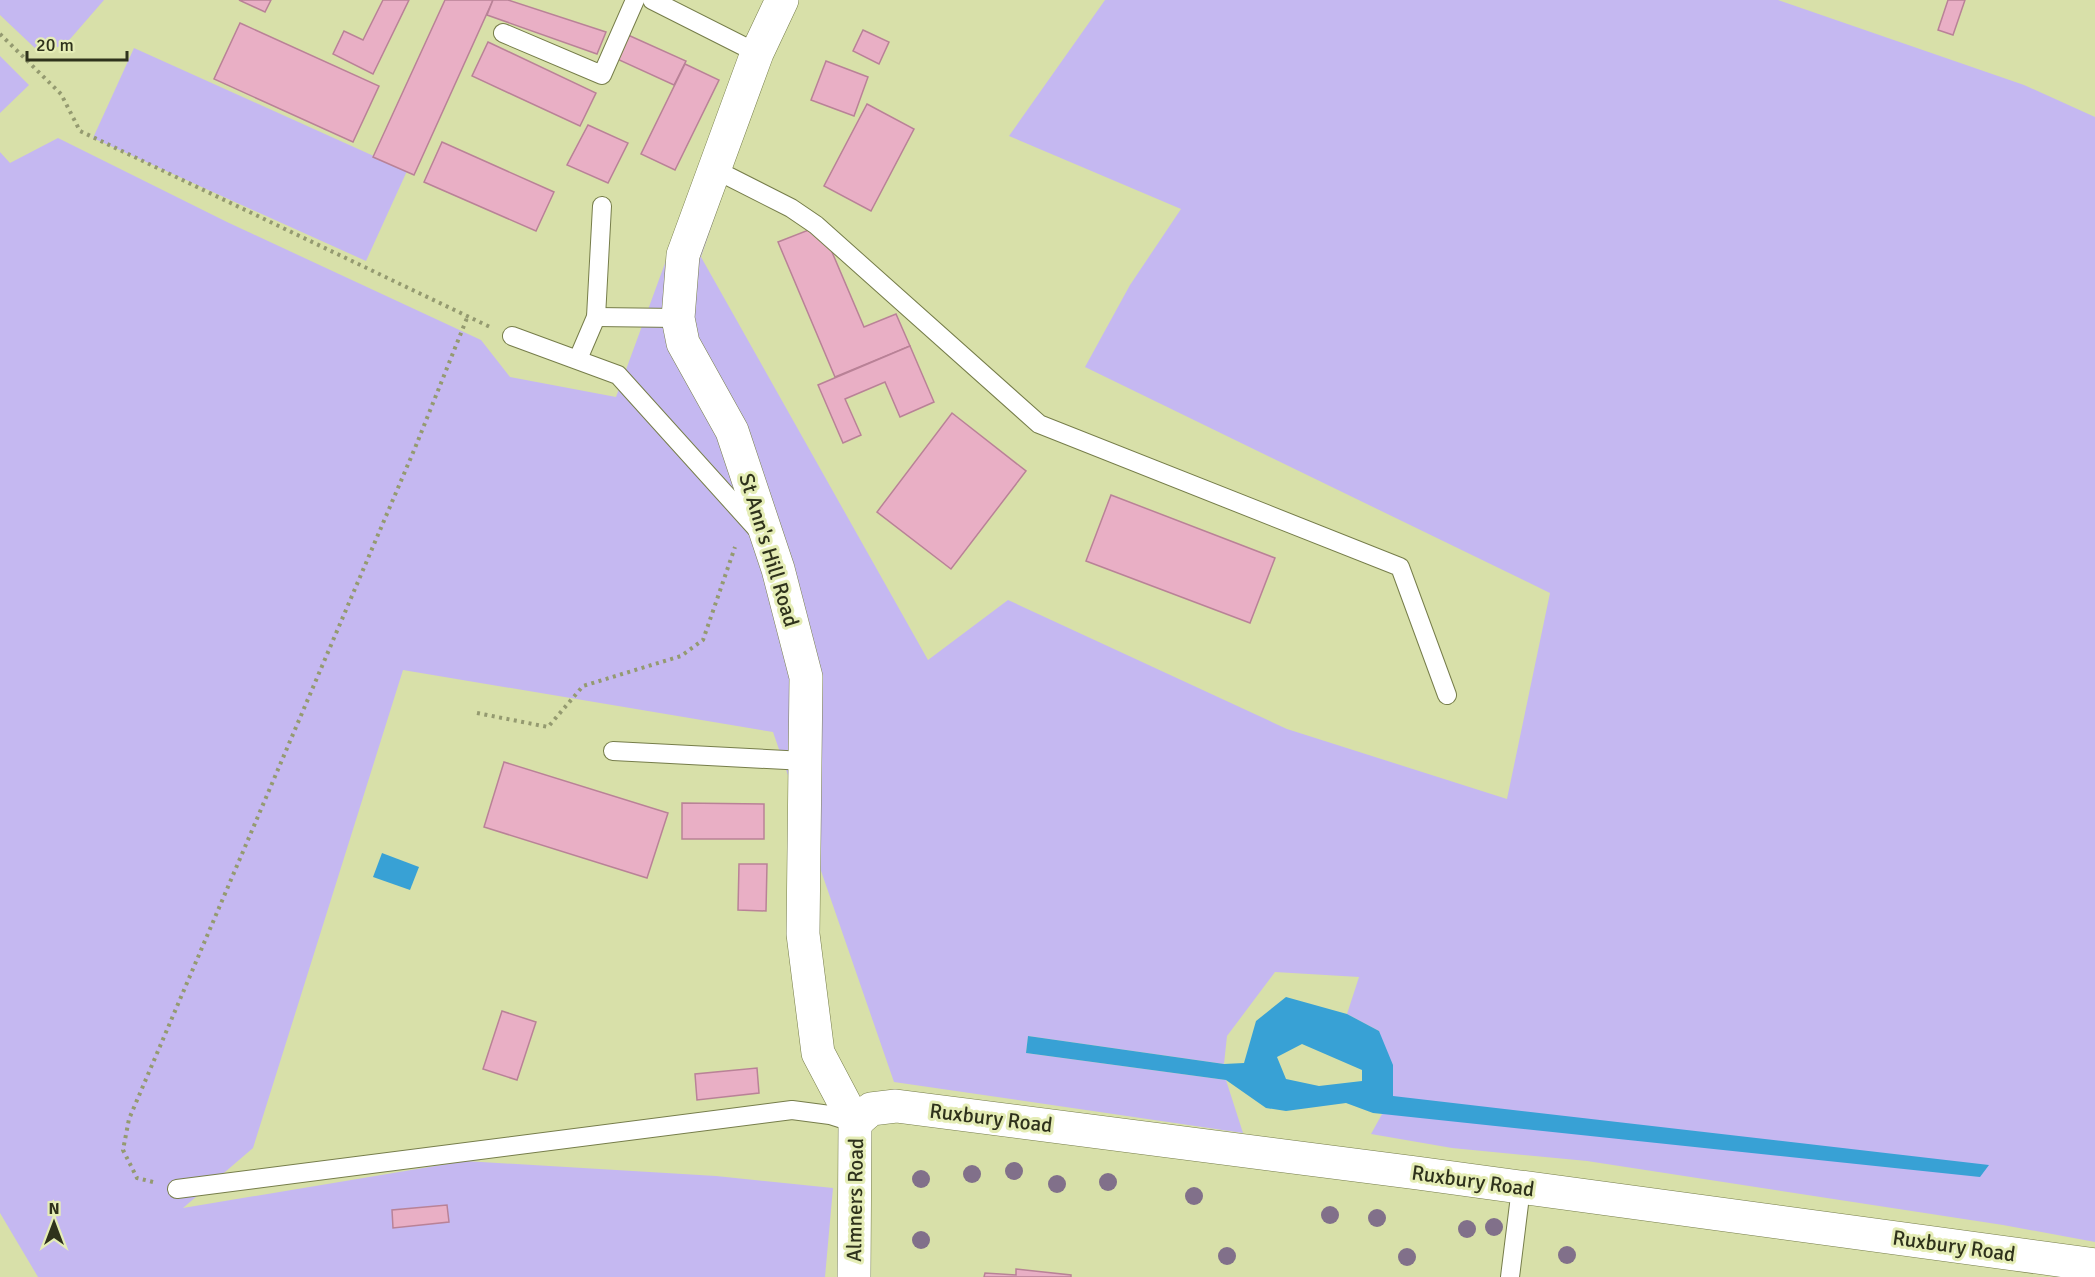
<svg xmlns="http://www.w3.org/2000/svg" width="2095" height="1277" viewBox="0 0 2095 1277" font-family="Signika,sans-serif">
	<style>
		.green { fill: #c5b8f1 }
		.water { fill: #38a1d5; fill-rule: evenodd }
		.building { fill: #e9afc5; stroke: #b98297; stroke-width: 1.5 }
		.lines { fill: none; stroke-linecap: round; stroke-linejoin: round }
		.lane-casing { stroke: #767d4a; stroke-width: 20 }
		.street-casing { stroke: #767d4a; stroke-width: 34 }
		.path { stroke: #949a70; stroke-width: 4; stroke-dasharray: 3 4.5; stroke-linecap: butt }
		.lane { stroke: #fff; stroke-width: 18 }
		.street { stroke: #fff; stroke-width: 33 }
		.tree { fill: #81708a }
		.labels { text-anchor: middle; dominant-baseline: central; stroke-width: 6; stroke-linejoin: round; paint-order: stroke }
		.street-label { font-size: 21px; fill: #2f321c; stroke: #e5edb6 }
	</style>
	<rect width="100%" height="100%" fill="#d8e0a9"/>
	<g class="green">
		<path d="M0,0H104L64,46L37,50L0,15Z"/>
		<path d="M1105,0H1778L2024,85L2095,117V1242L2003,1225L1587,1161L1452,1148L1371,1134L1392,1096L1379,1031L1347,1014L1359,977L1275,972L1227,1036L1224,1064L1028,1036L1026,1053L1226,1080L1243,1133L894,1082L773,732L403,670L253,1148L183,1208L465,1161L716,1176L833,1188L825,1277H38L0,1213V152L10,163L58,138L227,222L481,340L510,377L616,397L694,184L722,196L701,257L928,660L1008,600L1287,729L1507,799L1550,593L1085,367L1130,285L1181,209L1009,136Z"/>
		<path d="M134,48L407,171L366,261L93,138Z"/>
		<path d="M0,56L29,85L0,113Z"/>
	</g>
	<g class="water">
		<path d="M382,853L419,867L410,890L373,877Z"/>
		<path d="M1286,997L1347,1014L1379,1031L1393,1065V1096L1989,1165L1980,1177L1373,1113L1346,1103L1286,1111L1266,1108L1226,1080L1026,1053L1028,1036L1224,1064L1244,1063L1256,1021ZM1302,1044L1362,1070V1081L1319,1086L1286,1079L1277,1057Z"/>
	</g>
	<g class="building">
		<path d="M239,0H271L265,12Z"/>
		<path d="M383,0H409L373,74L333,54L344,31L363,40Z"/>
		<path d="M445,0H493L414,175L373,157Z"/>
		<path d="M493,0H508L606,32L597,54L487,15Z"/>
		<path d="M1948,0H1965L1953,35L1938,30Z"/>
		<path d="M240,23L379,86L353,142L214,79Z"/>
		<path d="M863,30L889,42L879,64L853,51Z"/>
		<path d="M628,35L686,61L674,85L617,59Z"/>
		<path d="M488,42L596,93L580,126L472,76Z"/>
		<path d="M826,61L868,77L854,116L811,100Z"/>
		<path d="M685,64L719,80L675,170L641,154Z"/>
		<path d="M867,104L914,129L871,211L824,186Z"/>
		<path d="M588,125L628,143L608,183L567,165Z"/>
		<path d="M442,142L554,192L536,231L424,182Z"/>
		<path d="M811,229L829,245L864,327L896,314L910,346L835,377L778,242Z"/>
		<path d="M910,346L934,402L900,417L885,382L845,399L861,435L843,443L818,385Z"/>
		<path d="M952,413L1026,471L951,569L877,512Z"/>
		<path d="M1111,495L1275,558L1250,623L1086,561Z"/>
		<path d="M504,762L668,813L647,878L484,827Z"/>
		<path d="M682,803L764,804V839H682Z"/>
		<path d="M739,864H767L766,911L738,910Z"/>
		<path d="M502,1011L536,1022L517,1080L483,1069Z"/>
		<path d="M757,1068L759,1093L697,1100L695,1074Z"/>
		<path d="M447,1205L449,1222L393,1228L392,1210Z"/>
		<path d="M1016,1269L1071,1275V1277H984L985,1273L1016,1275Z"/>
	</g>
	<g class="lines">
		<defs>
			<g id="lane">
				<path d="M652,0L757,53"/>
				<path d="M503,33L602,75L635,0"/>
				<path d="M714,169L791,208L816,225L1039,424L1400,567L1447,695"/>
				<path d="M596,317L678,318"/>
				<path d="M512,336L618,375L756,528"/>
				<path d="M578,359L596,317L602,206"/>
				<path d="M613,751L805,761"/>
				<path d="M177,1189L792,1110L830,1115L855,1123"/>
				<path d="M1510,1277L1521,1188"/>
			</g>
			<g id="street">
				<path d="M782,0L757,53L683,255L678,318L683,343L732,431L778,569L806,677L803,934L818,1053L855,1123L854,1277"/>
				<path d="M855,1123L871,1109L896,1106L1417,1173L2095,1265"/>
			</g>
		</defs>
		<use href="#lane" class="lane-casing"/>
		<use href="#street" class="street-casing"/>
		<g class="path">
			<path d="M0,34L61,94L80,131L490,327"/>
			<path d="M477,713L548,727L583,686L681,656L703,640L735,547"/>
			<path d="M153,1182L137,1178L123,1150L129,1119L415,448L467,318"/>
		</g>
		<use href="#lane" class="lane"/>
		<use href="#street" class="street"/>
	</g>
	<g class="tree">
		<circle cx="1014" cy="1171" r="9"/>
		<circle cx="972" cy="1174" r="9"/>
		<circle cx="921" cy="1179" r="9"/>
		<circle cx="1108" cy="1182" r="9"/>
		<circle cx="1057" cy="1184" r="9"/>
		<circle cx="1194" cy="1196" r="9"/>
		<circle cx="1330" cy="1215" r="9"/>
		<circle cx="1377" cy="1218" r="9"/>
		<circle cx="1494" cy="1227" r="9"/>
		<circle cx="1467" cy="1229" r="9"/>
		<circle cx="921" cy="1240" r="9"/>
		<circle cx="1567" cy="1255" r="9"/>
		<circle cx="1227" cy="1256" r="9"/>
		<circle cx="1407" cy="1257" r="9"/>
	</g>
	<g class="labels">
		<g class="street-label">
			<text transform="translate(769 550) rotate(73)">St Ann's Hill Road</text>
			<text transform="translate(991 1118) rotate(7)">Ruxbury Road</text>
			<text transform="translate(1473 1181) rotate(8)">Ruxbury Road</text>
			<text transform="translate(855 1200) rotate(-89)">Almners Road</text>
			<text transform="translate(1954 1246) rotate(8)">Ruxbury Road</text>
		</g>
	</g>
	<g transform="translate(54 1223)" stroke="#e5edb6" stroke-width="4.5" paint-order="stroke">
	<path d="M0-4.5L10 22L0 15L-10 22Z" fill="#2f321c"/>
	<text y="-9" font-size="16" font-weight="bold" text-anchor="middle" fill="#2f321c">N</text>
	</g>
	<path d="M27 51v9h100v-9" fill="none" stroke="#2f321c" stroke-width="3"/>
	<text x="36" y="51" font-size="18" fill="#2f321c" stroke="#e5edb6" stroke-width="4.5" paint-order="stroke">20 m</text>
</svg>
